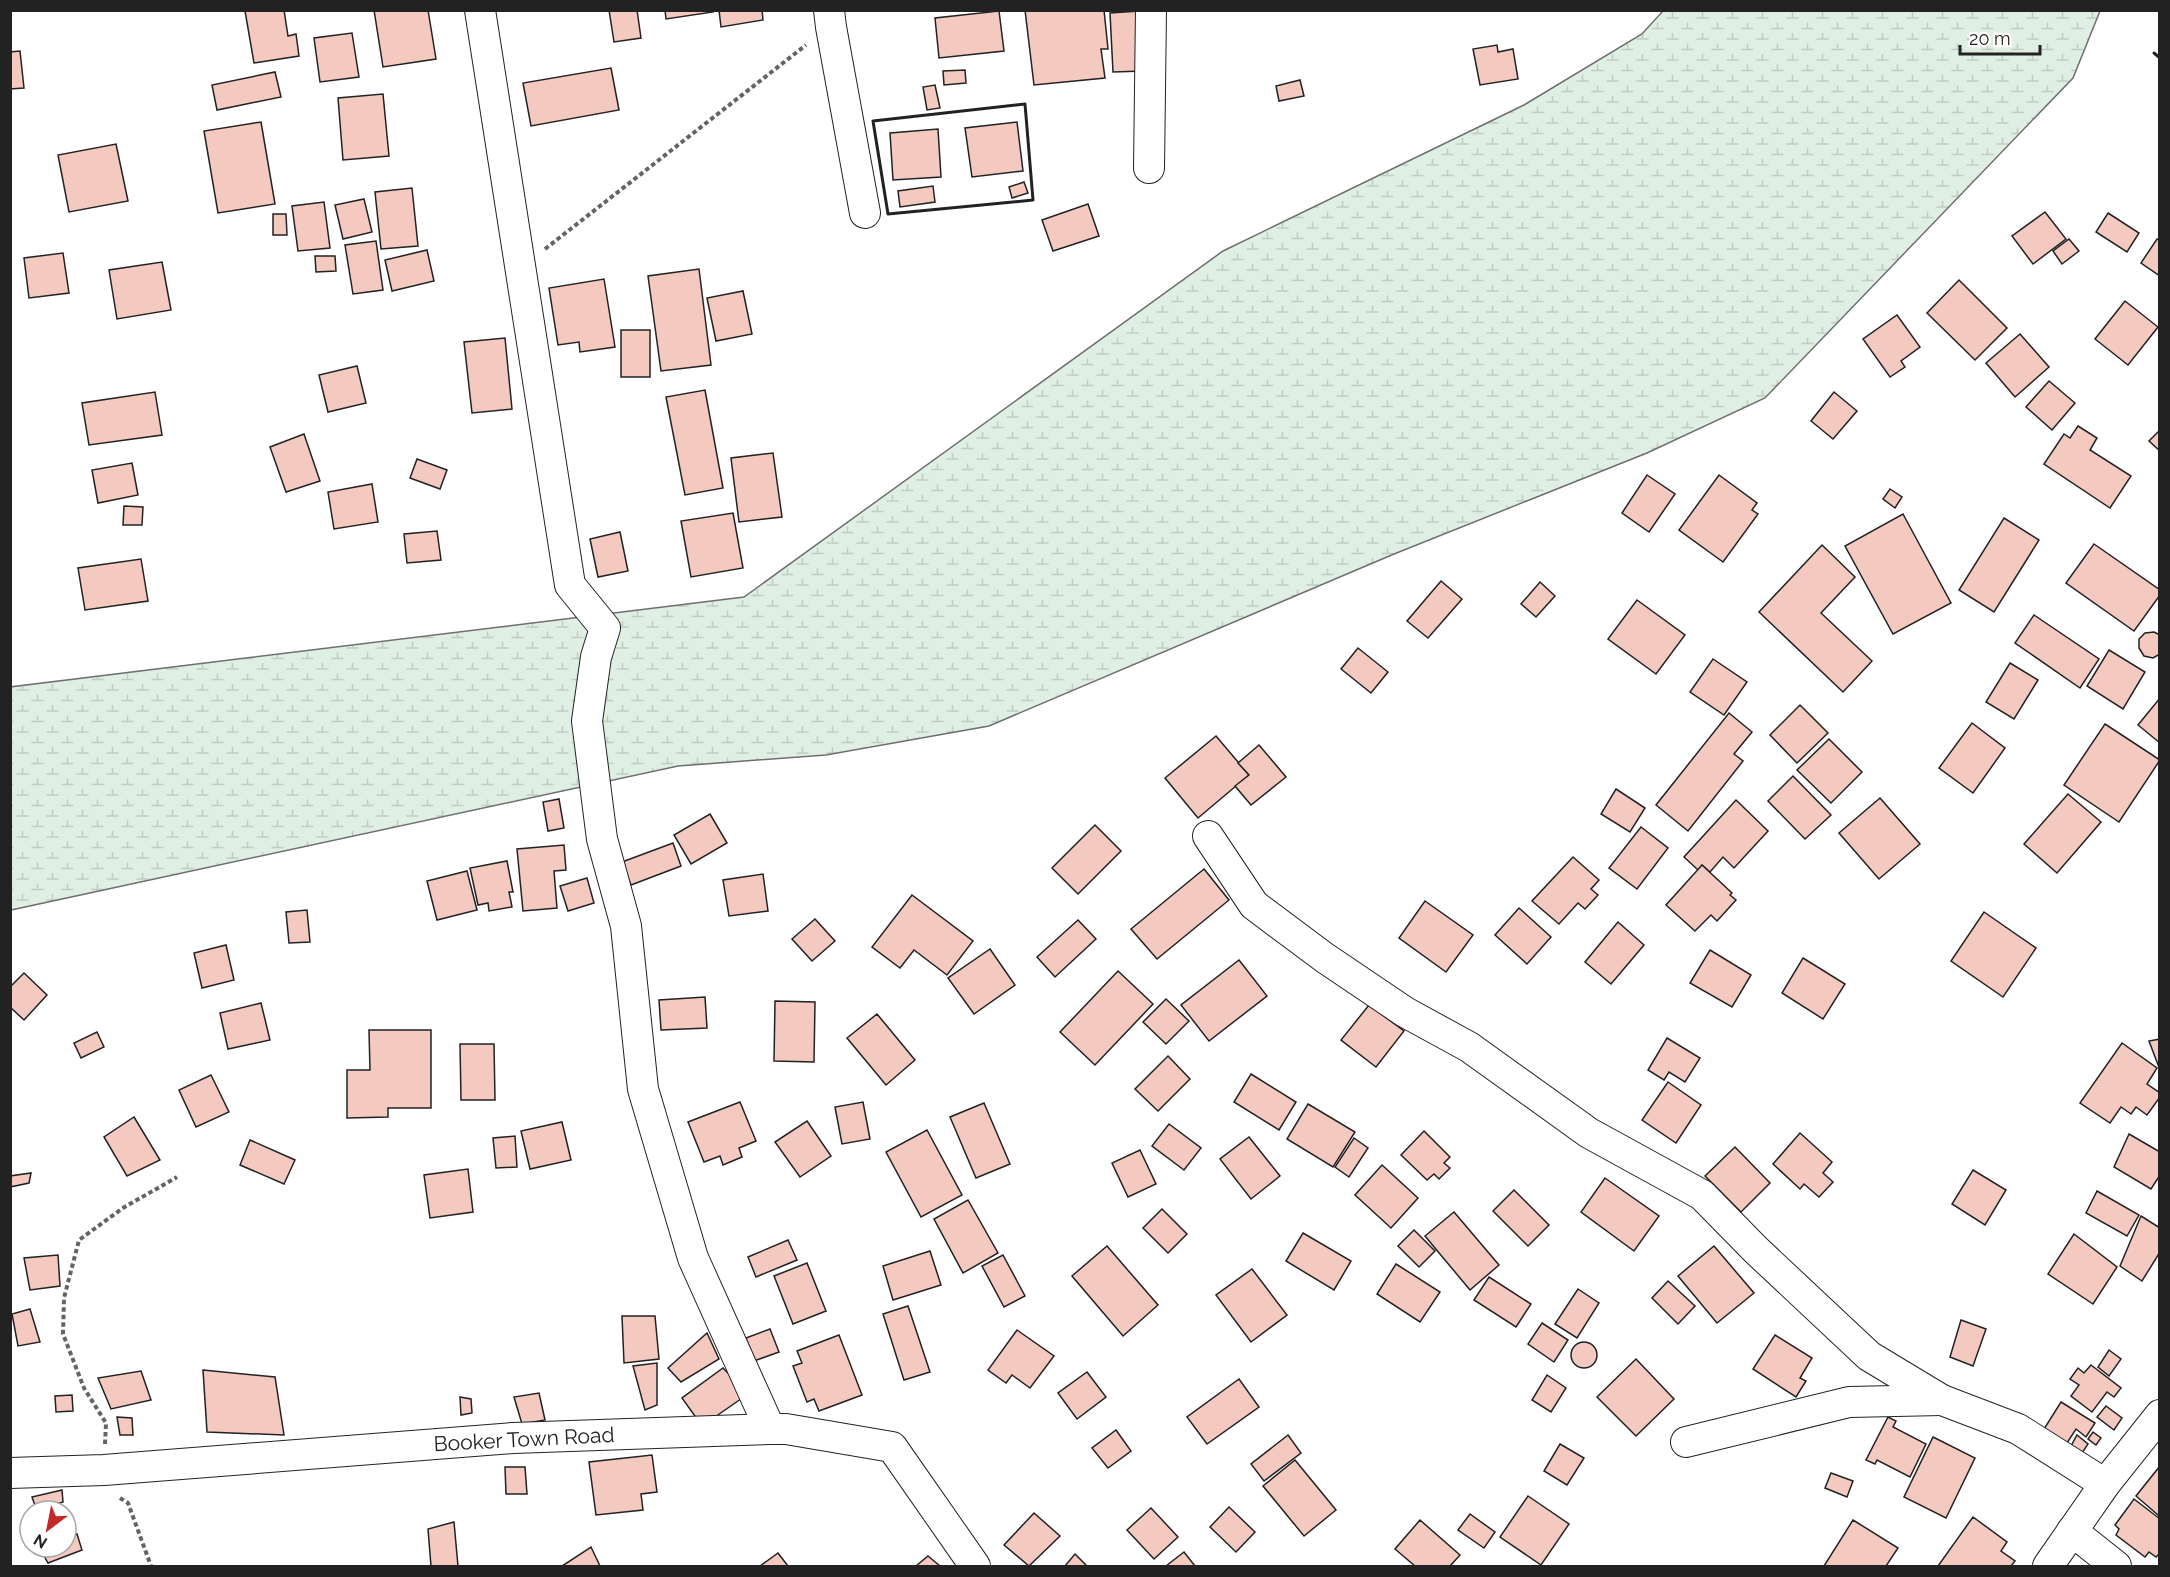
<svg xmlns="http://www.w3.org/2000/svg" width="2170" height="1577" viewBox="0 0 2170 1577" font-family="Raleway,sans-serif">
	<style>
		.wetland { fill: url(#wetland-marsh); stroke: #6f6f6f; stroke-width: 1.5 }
		.building { fill: #f3c9c0; stroke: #222; stroke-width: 1.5 }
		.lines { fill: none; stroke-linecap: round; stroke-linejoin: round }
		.minor-casing { stroke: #222; stroke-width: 32 }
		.path { stroke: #646464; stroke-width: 4; stroke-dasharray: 4.5 3; stroke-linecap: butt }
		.minor { stroke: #fff; stroke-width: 30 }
		.wall { stroke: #222; stroke-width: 3 }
		.labels { text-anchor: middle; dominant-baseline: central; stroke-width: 4.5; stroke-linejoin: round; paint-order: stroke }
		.street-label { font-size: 21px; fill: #222; stroke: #fff }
	</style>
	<defs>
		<pattern id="wetland-marsh" width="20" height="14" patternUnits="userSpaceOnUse" patternTransform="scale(1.5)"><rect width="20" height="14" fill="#e0efe3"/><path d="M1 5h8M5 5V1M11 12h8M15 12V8" fill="none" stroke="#c0cdc2"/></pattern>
	</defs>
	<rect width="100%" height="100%" fill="#fff"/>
	<path class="wetland" d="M1663,11H2100L2073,78L1765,398L1647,453L1394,554L989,726L826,755L678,766L11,910L10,687L744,597L1223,251L1524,105L1642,34Z"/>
	<g class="building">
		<path d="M284,10L288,36L296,34L299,56L254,63L245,11Z"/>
		<path d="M374,10H428L436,59L383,67Z"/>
		<path d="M609,10H637L641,38L614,42Z"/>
		<path d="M665,10H712L713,12L666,19Z"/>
		<path d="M719,10H762L763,20L721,27Z"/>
		<path d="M1025,10H1104L1108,49H1101L1105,78L1034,85Z"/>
		<path d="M999,11L1004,51L939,58L935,18Z"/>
		<path d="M1140,11L1143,71L1113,72L1110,13Z"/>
		<path d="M352,33L359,77L320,82L314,38Z"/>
		<path d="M1497,45L1498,52L1513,49L1518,79L1480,85L1473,49Z"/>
		<path d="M20,51L24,88L10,89V52Z"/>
		<path d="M611,68L619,110L531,126L523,83Z"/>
		<path d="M965,70L966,83L944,85L943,71Z"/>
		<path d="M275,72L281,97L217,110L212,85Z"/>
		<path d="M1300,80L1304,96L1279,101L1276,86Z"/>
		<path d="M935,85L940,108L927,110L923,87Z"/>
		<path d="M383,94L389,156L343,160L338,98Z"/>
		<path d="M261,122L275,204L218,213L204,131Z"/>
		<path d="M1017,122L1023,171L972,177L965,128Z"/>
		<path d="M938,129L941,177L893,180L890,133Z"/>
		<path d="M116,144L128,201L69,212L58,155Z"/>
		<path d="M1024,182L1028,193L1012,198L1009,187Z"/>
		<path d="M933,186L935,202L900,207L898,191Z"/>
		<path d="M412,188L418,246L381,249L375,192Z"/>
		<path d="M364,199L372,232L343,239L335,205Z"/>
		<path d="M324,202L330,248L298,251L292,206Z"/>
		<path d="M1088,204L1099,236L1053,251L1042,220Z"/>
		<path d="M2045,212L2066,239L2033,264L2012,236Z"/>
		<path d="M2108,213L2139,233L2127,252L2096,232Z"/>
		<path d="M273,214H286L287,235H273Z"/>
		<path d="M2069,239L2079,251L2062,264L2053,251Z"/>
		<path d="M2157,239L2160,241V276L2141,263Z"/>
		<path d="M376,241L383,290L353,294L345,245Z"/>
		<path d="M427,250L434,281L392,291L385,260Z"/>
		<path d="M63,253L69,293L29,298L24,258Z"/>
		<path d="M315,256H335L336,271L316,272Z"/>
		<path d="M162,262L171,310L117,319L109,270Z"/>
		<path d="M699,269L711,365L661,371L648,276Z"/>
		<path d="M604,279L615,347L580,352L579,342L558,345L549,288Z"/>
		<path d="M1959,280L2007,328L1975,360L1927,313Z"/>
		<path d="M743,291L752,334L716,341L707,298Z"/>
		<path d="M2125,301L2158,327L2128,365L2095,339Z"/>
		<path d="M1897,315L1920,347L1901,361L1905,367L1890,377L1863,339Z"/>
		<rect x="621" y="330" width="29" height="47"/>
		<path d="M2020,334L2049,367L2015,397L1986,363Z"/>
		<path d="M505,338L512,409L472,413L464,342Z"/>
		<path d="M357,366L366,403L328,412L319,375Z"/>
		<path d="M2049,381L2075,403L2052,430L2026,407Z"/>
		<path d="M705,390L723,488L685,495L666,397Z"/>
		<path d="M155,392L162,435L89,445L82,403Z"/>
		<path d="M1834,392L1857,411L1833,439L1811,421Z"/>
		<path d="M2078,426L2097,438L2090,450L2131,476L2110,508L2044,464L2064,434L2070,438Z"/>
		<path d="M2160,430V451L2149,441Z"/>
		<path d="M304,434L320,481L286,492L270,447Z"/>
		<path d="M773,453L782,517L739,522L731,458Z"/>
		<path d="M417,459L447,470L440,489L410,478Z"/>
		<path d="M132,463L138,495L98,503L92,470Z"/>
		<path d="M1647,475L1675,494L1649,532L1622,513Z"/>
		<path d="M1719,475L1757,503L1752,510L1758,514L1723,562L1679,530Z"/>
		<path d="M372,484L378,522L334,529L328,492Z"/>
		<path d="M1890,489L1902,497L1895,508L1883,499Z"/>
		<path d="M124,506L143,507L142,525H123Z"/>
		<path d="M733,513L743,568L691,577L681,521Z"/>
		<path d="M1903,514L1951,603L1893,634L1845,546Z"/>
		<path d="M2004,518L2039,540L1994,612L1959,590Z"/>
		<path d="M437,531L441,560L407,563L404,534Z"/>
		<path d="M620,532L628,571L598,577L590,539Z"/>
		<path d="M2094,544L2160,590V595L2134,631L2066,583Z"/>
		<path d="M1822,545L1855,577L1821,613L1872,661L1843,692L1759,612Z"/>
		<path d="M141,559L148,601L85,610L78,568Z"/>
		<path d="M1441,581L1462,599L1428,638L1407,621Z"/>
		<path d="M1540,582L1555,596L1536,617L1521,604Z"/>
		<path d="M1637,600L1685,635L1656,674L1608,639Z"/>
		<path d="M2034,615L2099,659L2080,688L2015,643Z"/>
		<path d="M2154,632L2160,635V654L2153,658L2144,656L2139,648V639L2145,633Z"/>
		<path d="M1358,648L1388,672L1371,693L1341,669Z"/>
		<path d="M2109,650L2145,672L2123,709L2087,686Z"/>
		<path d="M1713,659L1747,682L1724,715L1690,692Z"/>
		<path d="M2010,663L2038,680L2014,719L1986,702Z"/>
		<path d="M2160,698V743L2138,725Z"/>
		<path d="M1800,705L1828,733L1797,763L1770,735Z"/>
		<path d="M1729,713L1752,732L1734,754L1743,761L1688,831L1656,805Z"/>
		<path d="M1972,723L2005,748L1973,793L1939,768Z"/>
		<path d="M2105,724L2160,760L2119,822L2064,785Z"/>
		<path d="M1216,736L1249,775L1198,818L1165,778Z"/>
		<path d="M1829,739L1862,772L1831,803L1797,770Z"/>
		<path d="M1259,745L1286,777L1251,805L1235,786L1249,775L1238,763Z"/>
		<path d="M1793,776L1831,815L1805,839L1768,801Z"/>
		<path d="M1616,789L1645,808L1630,832L1601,814Z"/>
		<path d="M2068,794L2101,822L2057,873L2024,844Z"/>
		<path d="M1880,798L1920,844L1879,879L1839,833Z"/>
		<path d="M559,799L564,828L548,831L543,802Z"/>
		<path d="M1736,800L1768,831L1734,868L1723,857L1710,872L1702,865L1698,870L1684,857Z"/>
		<path d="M710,814L727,843L691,864L674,835Z"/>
		<path d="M1095,825L1121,851L1078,894L1052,868Z"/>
		<path d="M1641,827L1668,848L1637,889L1609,868Z"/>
		<path d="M673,843L681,866L631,885L622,862Z"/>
		<path d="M564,845L566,870L554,871L557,908L523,911L517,849Z"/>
		<path d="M1573,857L1599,880L1591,889L1598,895L1585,909L1578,903L1559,924L1532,901Z"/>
		<path d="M507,861L513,892H509L512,907L489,911L488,903L478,905L470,868Z"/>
		<path d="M1702,865L1732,893L1730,895L1736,900L1717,921L1711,915L1695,931L1666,905Z"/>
		<path d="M1204,869L1229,900L1157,959L1131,929Z"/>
		<path d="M467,871L477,910L437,920L427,881Z"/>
		<path d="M763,874L768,911L729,916L723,880Z"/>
		<path d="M587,878L594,903L568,911L560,886Z"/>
		<path d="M912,895L973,941L947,975L914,950L900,968L872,947Z"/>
		<path d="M1425,901L1473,935L1446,972L1399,938Z"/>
		<path d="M1519,908L1551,937L1527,964L1495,935Z"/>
		<path d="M307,910L310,942L289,943L286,912Z"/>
		<path d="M1984,912L2036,948L2003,997L1951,961Z"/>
		<path d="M815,919L835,941L812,961L792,939Z"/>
		<path d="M1078,920L1096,939L1055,977L1037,957Z"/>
		<path d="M1618,922L1644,945L1611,984L1585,962Z"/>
		<path d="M226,945L234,980L202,988L194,953Z"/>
		<path d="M990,949L1015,985L974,1014L948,978Z"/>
		<path d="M1710,950L1751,975L1732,1007L1690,983Z"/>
		<path d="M1803,958L1845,984L1823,1019L1782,993Z"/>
		<path d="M1239,960L1267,996L1209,1041L1181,1005Z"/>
		<path d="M1118,971L1153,1004L1095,1065L1060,1032Z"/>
		<path d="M24,973L47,995L24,1020L10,1007V987Z"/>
		<path d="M705,997L707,1028L661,1030L659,1000Z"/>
		<path d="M1166,999L1189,1021L1166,1044L1143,1022Z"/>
		<path d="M775,1001L815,1002L814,1062L774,1061Z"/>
		<path d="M261,1003L270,1040L228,1049L220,1013Z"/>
		<path d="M1369,1005L1404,1031L1376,1067L1341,1040Z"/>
		<path d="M877,1014L915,1060L886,1085L847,1038Z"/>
		<path d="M369,1030H431V1108H388V1117L347,1118V1070H370Z"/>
		<path d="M97,1032L104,1047L81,1058L74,1043Z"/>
		<path d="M1667,1038L1700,1058L1685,1082L1669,1072L1664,1080L1648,1070Z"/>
		<path d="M2160,1039V1070L2149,1041Z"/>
		<path d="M2122,1043L2157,1068L2147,1084L2160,1093V1097L2147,1115L2136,1107L2131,1114L2121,1107L2110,1123L2080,1103Z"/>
		<path d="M460,1044H494L495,1100H461Z"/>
		<path d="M1168,1056L1190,1079L1158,1111L1135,1089Z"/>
		<path d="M1251,1074L1296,1102L1279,1130L1234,1102Z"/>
		<path d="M211,1075L229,1112L196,1127L179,1090Z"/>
		<path d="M1668,1082L1701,1105L1676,1143L1642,1120Z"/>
		<path d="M740,1102L756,1141L739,1148L742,1157L723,1165L720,1156L704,1162L688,1122Z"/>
		<path d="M863,1102L870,1139L842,1144L835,1107Z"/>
		<path d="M984,1103L1010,1164L976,1178L950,1117Z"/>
		<path d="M1308,1104L1355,1132L1333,1167L1287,1139Z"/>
		<path d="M134,1117L160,1160L127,1176L104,1137Z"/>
		<path d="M807,1121L831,1156L800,1177L775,1142Z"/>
		<path d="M562,1122L571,1160L530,1169L521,1131Z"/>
		<path d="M1169,1124L1201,1148L1184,1170L1152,1146Z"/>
		<path d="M927,1130L962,1195L921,1217L886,1152Z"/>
		<path d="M1424,1131L1450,1157L1444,1163L1450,1168L1439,1179L1434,1174L1427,1180L1401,1155Z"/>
		<path d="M1800,1133L1832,1162L1823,1173L1833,1182L1819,1197L1804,1184L1800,1189L1773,1164Z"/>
		<path d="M2129,1134L2160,1152V1175L2151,1189L2114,1167Z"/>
		<path d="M515,1136L517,1167L496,1168L493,1138Z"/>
		<path d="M1249,1137L1280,1176L1251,1199L1220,1159Z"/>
		<path d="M1354,1138L1368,1148L1349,1177L1335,1167Z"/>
		<path d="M250,1140L295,1160L284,1184L240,1165Z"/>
		<path d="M1735,1147L1770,1183L1741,1212L1705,1176Z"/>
		<path d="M1140,1150L1156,1184L1128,1197L1112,1163Z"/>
		<path d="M1382,1165L1418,1198L1391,1228L1355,1195Z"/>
		<path d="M468,1169L473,1212L430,1218L424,1175Z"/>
		<path d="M1973,1170L2006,1190L1985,1225L1952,1204Z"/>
		<path d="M31,1173L29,1183L10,1187V1176Z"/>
		<path d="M1605,1178L1659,1216L1634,1251L1581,1212Z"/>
		<path d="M1514,1190L1549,1225L1528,1246L1493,1211Z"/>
		<path d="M2097,1191L2139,1215L2127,1236L2086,1213Z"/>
		<path d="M968,1200L998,1253L963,1273L934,1219Z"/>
		<path d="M1162,1209L1187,1234L1168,1253L1143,1228Z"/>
		<path d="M1454,1212L1499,1265L1470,1290L1425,1236Z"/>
		<path d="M2141,1216L2160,1228V1252L2142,1281L2120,1266Z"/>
		<path d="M1414,1230L1435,1251L1419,1267L1398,1246Z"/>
		<path d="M1303,1233L1351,1261L1334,1290L1286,1261Z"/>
		<path d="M2074,1234L2117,1267L2093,1304L2048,1274Z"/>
		<path d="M788,1240L797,1260L756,1277L748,1257Z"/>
		<path d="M1107,1246L1158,1305L1123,1336L1072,1276Z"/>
		<path d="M1714,1246L1754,1293L1717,1323L1678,1276Z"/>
		<path d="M930,1251L941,1285L893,1300L883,1266Z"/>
		<path d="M58,1255L60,1286L30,1290L24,1258Z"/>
		<path d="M1003,1255L1025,1296L1004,1307L982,1266Z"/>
		<path d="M807,1263L826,1311L793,1324L774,1276Z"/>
		<path d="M1396,1264L1440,1292L1420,1322L1377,1294Z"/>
		<path d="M1252,1269L1287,1315L1251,1342L1216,1295Z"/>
		<path d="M1489,1277L1531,1304L1516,1327L1474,1300Z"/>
		<path d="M1668,1281L1695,1306L1678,1324L1652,1298Z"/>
		<path d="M1578,1289L1599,1303L1577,1338L1555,1324Z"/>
		<path d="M908,1306L930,1372L904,1380L883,1314Z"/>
		<path d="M30,1309L40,1342L18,1346L12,1314Z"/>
		<path d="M622,1316H655L659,1359L624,1363Z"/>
		<path d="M1961,1320L1986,1329L1973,1366L1950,1357Z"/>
		<path d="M1542,1323L1568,1340L1554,1362L1528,1344Z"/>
		<path d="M770,1329L779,1352L754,1361L746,1338Z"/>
		<path d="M1017,1330L1054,1356L1030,1388L1012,1375L1006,1383L988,1370Z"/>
		<path d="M707,1333L719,1359L681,1382L668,1368Z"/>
		<path d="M839,1335L862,1395L819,1411L814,1399L807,1402L793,1366L802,1363L797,1351Z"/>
		<path d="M1775,1335L1812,1358L1800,1378L1806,1381L1796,1397L1753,1369Z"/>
		<circle cx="1584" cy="1355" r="13"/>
		<path d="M2109,1350L2121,1359L2109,1376L2098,1367Z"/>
		<path d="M1636,1359L1674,1399L1636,1436L1597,1397Z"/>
		<path d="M657,1363V1405L645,1410L633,1366Z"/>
		<path d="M2091,1365L2121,1388L2114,1397L2107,1392L2092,1412L2071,1396L2079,1385L2070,1379L2078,1368L2084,1373Z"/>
		<path d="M723,1368L748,1394L702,1426L682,1398Z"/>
		<path d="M203,1370L275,1377L284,1435L207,1432Z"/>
		<path d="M141,1371L151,1400L111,1409L98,1378Z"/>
		<path d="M1087,1372L1106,1397L1077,1419L1058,1393Z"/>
		<path d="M1547,1375L1566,1388L1551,1412L1532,1400Z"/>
		<path d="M1239,1379L1259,1407L1207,1444L1187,1417Z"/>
		<path d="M539,1393L545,1420L522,1424L514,1397Z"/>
		<path d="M72,1395L73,1411L56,1412L55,1396Z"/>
		<path d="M460,1397L471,1399L472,1413L461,1415Z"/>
		<path d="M2061,1402L2095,1423L2086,1437L2076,1429L2067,1443L2044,1429Z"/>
		<path d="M2106,1406L2122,1418L2114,1430L2097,1417Z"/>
		<path d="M117,1417L132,1418L133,1435H120Z"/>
		<path d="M1888,1417L1896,1421L1893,1427L1926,1444L1910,1477L1877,1460L1875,1464L1866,1460Z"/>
		<path d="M1116,1430L1131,1451L1108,1468L1092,1448Z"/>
		<path d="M2093,1432L2101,1438L2096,1445L2088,1439Z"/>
		<path d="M1288,1435L1301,1453L1264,1481L1251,1464Z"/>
		<path d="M2077,1435L2088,1444L2082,1453L2071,1446Z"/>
		<path d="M1933,1437L1975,1458L1946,1518L1904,1497Z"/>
		<path d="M1560,1444L1584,1458L1567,1485L1544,1471Z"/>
		<path d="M652,1455L657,1492L641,1494L643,1510L596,1515L589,1462Z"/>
		<path d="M1295,1460L1336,1510L1304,1536L1263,1486Z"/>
		<path d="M2160,1466V1513L2158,1515L2136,1496Z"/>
		<path d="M505,1467H525L527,1494H506Z"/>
		<path d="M1831,1473L1853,1481L1847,1497L1825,1488Z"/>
		<path d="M62,1490L63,1502L37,1511L32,1497Z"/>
		<path d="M1528,1496L1569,1524L1541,1565L1500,1537Z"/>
		<path d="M2134,1499L2160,1519V1553L2156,1557L2149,1552L2145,1557L2116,1535L2119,1529L2115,1525Z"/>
		<path d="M1229,1507L1255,1532L1236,1552L1210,1527Z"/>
		<path d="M1151,1508L1178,1537L1154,1559L1127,1530Z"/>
		<path d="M1034,1513L1060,1536L1029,1566L1004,1545Z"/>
		<path d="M1470,1514L1495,1532L1484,1548L1458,1530Z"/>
		<path d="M1973,1517L2007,1542L2001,1551L2015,1561L2011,1566H1938Z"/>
		<path d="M1420,1520L1460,1555L1450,1566H1415L1395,1549Z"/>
		<path d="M1853,1520L1898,1548L1886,1566H1824Z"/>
		<path d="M454,1522L458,1566H431L428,1529Z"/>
		<path d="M77,1534L82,1550L48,1563L39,1547H66V1538Z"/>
		<path d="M591,1547L600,1566H562Z"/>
		<path d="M1184,1552L1195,1566H1166Z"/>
		<path d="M778,1553L788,1566H760Z"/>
		<path d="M1075,1554L1087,1566H1065Z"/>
		<path d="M928,1556L940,1566H916Z"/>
	</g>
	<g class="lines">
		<defs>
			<g id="minor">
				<path d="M480,10L570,585L605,628L596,657L587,721L602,839L626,926L643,1089L693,1258L770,1429"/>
				<path d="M829,10L831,27L865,213"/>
				<path d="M1149,168L1151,10"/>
				<path d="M1208,836L1254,905L1325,958L1405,1012L1469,1047L1589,1133L1702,1195L1756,1250L1869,1356L1942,1400L2018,1429L2105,1484"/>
				<path d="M1686,1442L1849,1402L1942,1400"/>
				<path d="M10,1473L104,1470L513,1438L770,1429H786L892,1447L975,1566"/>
				<path d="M2072,1531L2116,1566"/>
				<path d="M2048,1566L2105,1484L2160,1415"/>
			</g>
		</defs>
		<use href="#minor" class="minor-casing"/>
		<g class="path">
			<path d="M545,249L806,45"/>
			<path d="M105,1444L106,1423L84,1388L63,1334L64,1298L79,1240L123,1208L177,1177"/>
			<path d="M120,1498L128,1503L151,1566"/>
		</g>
		<use href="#minor" class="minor"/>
		<g class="wall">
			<path d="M2154,53L2160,58"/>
			<path d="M1025,104L1033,200L888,214L873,121Z"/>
		</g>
	</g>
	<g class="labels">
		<g class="street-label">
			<text transform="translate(524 1439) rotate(-3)">Booker Town Road</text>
		</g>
	</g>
	<rect width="2170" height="1577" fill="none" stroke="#222222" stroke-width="24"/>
	<g transform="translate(48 1529) rotate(212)"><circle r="28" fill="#ffffff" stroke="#a7a7a7" stroke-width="1.5"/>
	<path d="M0-4.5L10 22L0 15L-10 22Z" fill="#c62828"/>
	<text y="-9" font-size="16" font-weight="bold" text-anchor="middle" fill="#222222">N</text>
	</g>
	<path d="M1960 45v9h80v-9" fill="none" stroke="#222222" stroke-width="3"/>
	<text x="1969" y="45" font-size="18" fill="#222222" stroke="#ffffff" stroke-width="4.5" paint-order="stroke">20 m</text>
</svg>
